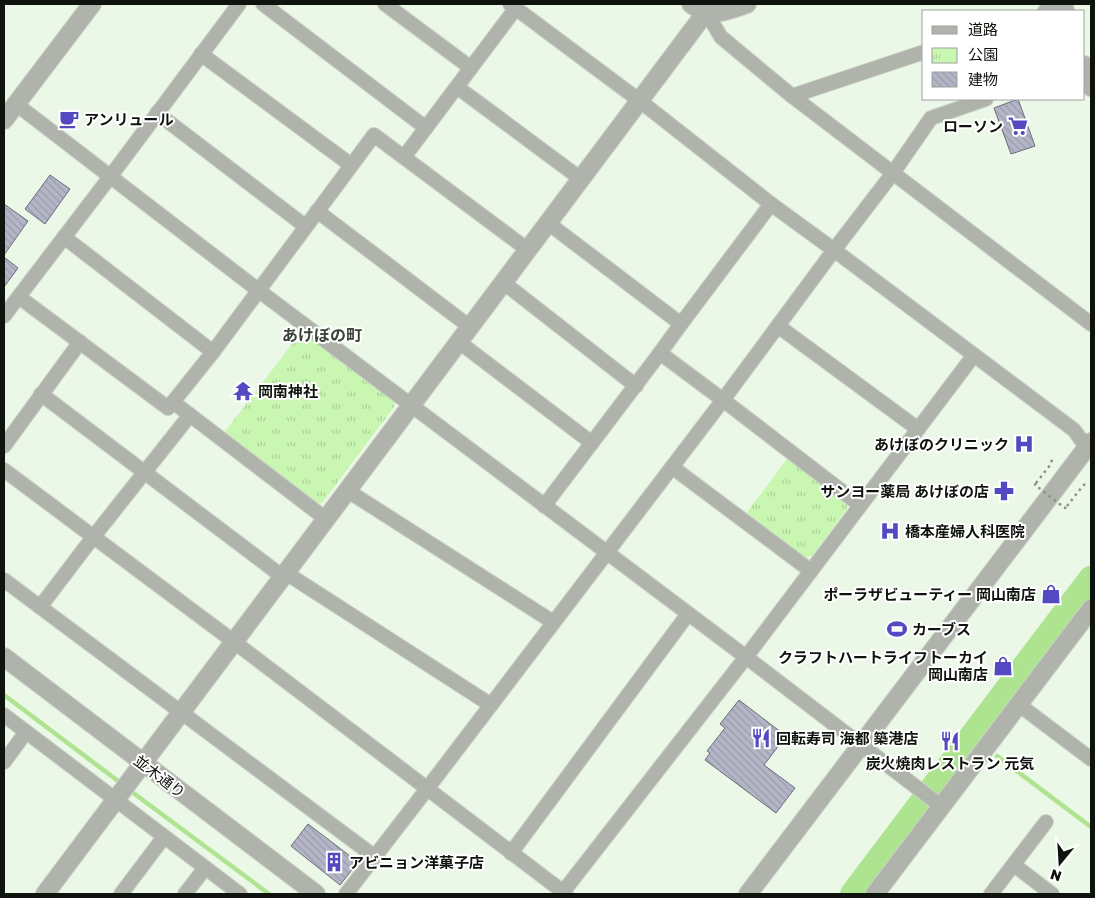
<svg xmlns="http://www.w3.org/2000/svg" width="1095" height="898" viewBox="0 0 1095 898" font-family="'Golos Text','Noto Sans JP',sans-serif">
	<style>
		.park { fill: url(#park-tufts) }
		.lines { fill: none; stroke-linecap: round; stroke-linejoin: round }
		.stream { stroke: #aee490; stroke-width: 4.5 }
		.river { stroke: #aee490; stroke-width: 26 }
		.building { fill: url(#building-back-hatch); stroke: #6a6c7c }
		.minor-casing { stroke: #c9d3c4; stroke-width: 16 }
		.tertiary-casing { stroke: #c9d3c4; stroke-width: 20 }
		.path { stroke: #899185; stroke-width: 2.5; stroke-dasharray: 2.5 4; stroke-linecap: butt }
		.minor { stroke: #afb3ac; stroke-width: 14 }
		.tertiary { stroke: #afb3ac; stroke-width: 18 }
		.path-bridge { stroke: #899185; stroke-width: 2.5; stroke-dasharray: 2.5 4; stroke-linecap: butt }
		.labels { text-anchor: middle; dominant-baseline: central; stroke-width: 4; stroke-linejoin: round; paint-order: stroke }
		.poi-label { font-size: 15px; font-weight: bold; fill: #0f130d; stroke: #fff; text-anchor: start }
		.street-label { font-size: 15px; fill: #0f130d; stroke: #fff }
		.neighbourhood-label { font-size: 16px; font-weight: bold; fill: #3a4336; stroke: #fff }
	</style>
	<defs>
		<pattern id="park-tufts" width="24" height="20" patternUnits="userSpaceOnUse" patternTransform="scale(1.25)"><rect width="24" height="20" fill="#c9f6b1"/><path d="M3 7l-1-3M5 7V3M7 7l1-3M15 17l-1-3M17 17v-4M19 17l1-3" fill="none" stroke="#abd297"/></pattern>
		<pattern id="building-back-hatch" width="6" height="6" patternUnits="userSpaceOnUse" patternTransform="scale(1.25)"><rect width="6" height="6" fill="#b4b6c8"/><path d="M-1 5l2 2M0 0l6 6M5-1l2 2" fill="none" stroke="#9a9cab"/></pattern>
	</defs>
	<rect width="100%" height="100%" fill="#ecf8e7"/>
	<g class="park">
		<path d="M301,332L395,402L394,407L322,503H315L224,433Z"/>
		<path d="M789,456L847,499V509L812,556L802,558L745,515Z"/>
	</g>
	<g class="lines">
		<g class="stream">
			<path d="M4,695L122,784"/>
			<path d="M971,737L976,740"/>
			<path d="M997,756L1091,827"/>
			<path d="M128,789L269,894"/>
		</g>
		<path class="river" d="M853,894L1091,579"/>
	</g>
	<g class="building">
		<path d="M1018,99L1035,146L1011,154L994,108Z"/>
		<path d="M50,175L70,189L45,224L25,209Z"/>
		<path d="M4,204L28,221L4,255Z"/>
		<path d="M4,257L18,268L4,287Z"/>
		<path d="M739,700L786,736L764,765L795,788L776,813L705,760L710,753L707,751L725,728L720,724Z"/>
		<path d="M308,824L358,862L340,885L291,846Z"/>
	</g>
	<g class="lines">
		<defs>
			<g id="minor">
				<path d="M263,4L426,128"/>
				<path d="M385,4L471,68"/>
				<path d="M510,4L640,101L771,204L834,250L1074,430L1087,448"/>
				<path d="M1045,11L1066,4"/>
				<path d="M706,12L721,37L792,96L1091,324"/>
				<path d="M201,54L351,165"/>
				<path d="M457,87L581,179"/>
				<path d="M792,96L924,52"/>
				<path d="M16,104L258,290L746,657L941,806"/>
				<path d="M157,113L305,226"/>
				<path d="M404,157L516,8"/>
				<path d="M317,211L470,327"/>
				<path d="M548,223L681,324L660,353L723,400L860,505"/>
				<path d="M64,237L213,352"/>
				<path d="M504,283L636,386"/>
				<path d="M19,297L168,408L173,402"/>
				<path d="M4,316L110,177L239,4"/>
				<path d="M681,324L771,204"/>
				<path d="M778,326L918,429"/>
				<path d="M459,342L592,443"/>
				<path d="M41,394L283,577"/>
				<path d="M190,415L326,519"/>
				<path d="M4,446L80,342"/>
				<path d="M672,467L811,571"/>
				<path d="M4,470L225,635L566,894"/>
				<path d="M348,491L553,622"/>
				<path d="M544,506L660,353"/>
				<path d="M286,573L491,705"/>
				<path d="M4,580L375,857"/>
				<path d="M40,607L94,536L190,415L173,402L213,352L374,135L528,250"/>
				<path d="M1018,704L1091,759"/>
				<path d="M4,715L240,894"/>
				<path d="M4,762L26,732"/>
				<path d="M511,853L688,614"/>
				<path d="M1014,865L1052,894"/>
				<path d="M563,892L746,657L974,355"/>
				<path d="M121,894L164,837"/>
				<path d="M185,894L205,868"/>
				<path d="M346,894L427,789L723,400L834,250L893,173L931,118L986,99"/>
				<path d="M991,894L1046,822"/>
			</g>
			<g id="tertiary">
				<path d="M691,4C695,7 701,10 706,12C718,15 736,8 747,4"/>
				<path d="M1063,4L1065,11"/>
				<path d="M1084,65L1091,87"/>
				<path d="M4,120L92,4"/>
				<path d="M4,657L316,894"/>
				<path d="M45,894L706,12"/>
				<path d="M748,894L1091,442"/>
				<path d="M875,894L1091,609"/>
			</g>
		</defs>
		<use href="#minor" class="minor-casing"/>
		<use href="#tertiary" class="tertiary-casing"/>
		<g class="path">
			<path d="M1036,483L1051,464L1052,459"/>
			<path d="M1067,506L1082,487L1085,484"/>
		</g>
		<use href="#minor" class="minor"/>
		<use href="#tertiary" class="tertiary"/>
		<path class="path-bridge" d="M1036,483L1035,485L1065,508L1067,506"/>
	</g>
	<defs>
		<symbol id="cafe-bare" viewBox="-9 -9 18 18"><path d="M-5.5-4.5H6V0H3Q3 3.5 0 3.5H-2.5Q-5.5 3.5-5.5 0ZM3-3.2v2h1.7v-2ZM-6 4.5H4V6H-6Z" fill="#5449c1" stroke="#fff" stroke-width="2.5" paint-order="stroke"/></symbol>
		<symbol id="supermarket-bare" viewBox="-9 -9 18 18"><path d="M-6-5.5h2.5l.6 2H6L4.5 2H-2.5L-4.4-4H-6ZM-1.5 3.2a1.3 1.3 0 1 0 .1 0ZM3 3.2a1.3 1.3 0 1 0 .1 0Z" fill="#5449c1" stroke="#fff" stroke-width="2.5" paint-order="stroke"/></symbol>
		<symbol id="temple-bare" viewBox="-9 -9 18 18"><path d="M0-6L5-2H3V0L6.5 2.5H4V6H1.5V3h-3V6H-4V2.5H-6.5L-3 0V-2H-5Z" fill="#5449c1" stroke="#fff" stroke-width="2.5" paint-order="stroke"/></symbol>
		<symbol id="hospital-bare" viewBox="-9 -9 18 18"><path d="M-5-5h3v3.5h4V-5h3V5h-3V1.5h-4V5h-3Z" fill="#5449c1" stroke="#fff" stroke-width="2.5" paint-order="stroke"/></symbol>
		<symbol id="pharmacy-bare" viewBox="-9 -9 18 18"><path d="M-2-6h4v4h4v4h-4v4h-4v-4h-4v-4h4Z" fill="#5449c1" stroke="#fff" stroke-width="2.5" paint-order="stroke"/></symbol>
		<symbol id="shop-bare" viewBox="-9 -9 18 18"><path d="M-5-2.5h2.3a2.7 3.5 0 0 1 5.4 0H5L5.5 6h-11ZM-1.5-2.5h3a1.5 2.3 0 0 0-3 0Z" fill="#5449c1" stroke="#fff" stroke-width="2.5" paint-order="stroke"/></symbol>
		<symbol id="stadium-bare" viewBox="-9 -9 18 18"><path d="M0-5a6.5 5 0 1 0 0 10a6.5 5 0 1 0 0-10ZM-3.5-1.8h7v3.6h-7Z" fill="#5449c1" stroke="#fff" stroke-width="2.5" paint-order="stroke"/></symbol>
		<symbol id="restaurant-bare" viewBox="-9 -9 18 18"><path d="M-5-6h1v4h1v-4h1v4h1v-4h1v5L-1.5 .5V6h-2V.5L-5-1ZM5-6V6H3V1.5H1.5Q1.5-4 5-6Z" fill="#5449c1" stroke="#fff" stroke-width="2.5" paint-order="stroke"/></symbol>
		<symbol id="building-bare" viewBox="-9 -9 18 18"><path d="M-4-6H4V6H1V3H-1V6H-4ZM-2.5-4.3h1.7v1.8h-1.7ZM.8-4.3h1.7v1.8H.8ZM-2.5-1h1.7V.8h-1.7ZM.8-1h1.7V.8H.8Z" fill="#5449c1" stroke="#fff" stroke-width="2.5" paint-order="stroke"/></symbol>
	</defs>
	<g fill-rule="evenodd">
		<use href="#cafe-bare" x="55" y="105" width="28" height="28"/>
		<use href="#supermarket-bare" x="1004" y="112" width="28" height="28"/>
		<use href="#temple-bare" x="229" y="377" width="28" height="28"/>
		<use href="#hospital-bare" x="1010" y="430" width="28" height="28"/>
		<use href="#pharmacy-bare" x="990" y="477" width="28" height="28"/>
		<use href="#hospital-bare" x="876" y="517" width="28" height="28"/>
		<use href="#shop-bare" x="1037" y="580" width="28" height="28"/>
		<use href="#stadium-bare" x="883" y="615" width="28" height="28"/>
		<use href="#shop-bare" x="989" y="652" width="28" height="28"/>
		<use href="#restaurant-bare" x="747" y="724" width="28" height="28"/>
		<use href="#restaurant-bare" x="936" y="727" width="28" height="28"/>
		<use href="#building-bare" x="320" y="848" width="28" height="28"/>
	</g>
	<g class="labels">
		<g class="poi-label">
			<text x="84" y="119">アンリュール</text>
			<text x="1003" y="126" text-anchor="end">ローソン</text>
			<text x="258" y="391">岡南神社</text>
			<text x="1009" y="444" text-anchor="end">あけぼのクリニック</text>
			<text x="989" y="491" text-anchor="end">サンヨー薬局 あけぼの店</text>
			<text x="905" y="531">橋本産婦人科医院</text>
			<text x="1036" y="594" text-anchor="end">ポーラザビューティー 岡山南店</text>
			<text x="912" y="629">カーブス</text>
			<text x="988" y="657" text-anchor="end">クラフトハートライフトーカイ<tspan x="988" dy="17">岡山南店</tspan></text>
			<text x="776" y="738">回転寿司 海都 築港店</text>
			<text x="950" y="763" text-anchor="middle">炭火焼肉レストラン 元気</text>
			<text x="349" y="862">アビニョン洋菓子店</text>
		</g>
		<g class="street-label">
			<text transform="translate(160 776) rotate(37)">並木通り</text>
		</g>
		<g class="neighbourhood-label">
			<text x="322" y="335">あけぼの町</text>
		</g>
	</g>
	<rect width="1095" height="898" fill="none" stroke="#0f130d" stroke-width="10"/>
	<rect x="922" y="10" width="162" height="90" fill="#ffffff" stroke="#9fa19e"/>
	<rect x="932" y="26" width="25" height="8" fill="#afb3ac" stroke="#9fa19e"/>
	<text x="968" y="35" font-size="15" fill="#0f130d">道路</text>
	<rect x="932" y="48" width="25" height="15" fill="url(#park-tufts)" stroke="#9fa19e"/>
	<text x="968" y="60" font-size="15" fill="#0f130d">公園</text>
	<rect x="932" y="72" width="25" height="15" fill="url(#building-back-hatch)" stroke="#9fa19e"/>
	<text x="968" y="85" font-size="15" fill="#0f130d">建物</text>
	<g transform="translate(1060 863) rotate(198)" stroke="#ffffff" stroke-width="4" paint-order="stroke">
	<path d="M0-4L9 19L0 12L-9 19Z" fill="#0f130d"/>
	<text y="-8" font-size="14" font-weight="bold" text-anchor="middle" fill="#0f130d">N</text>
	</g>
</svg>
